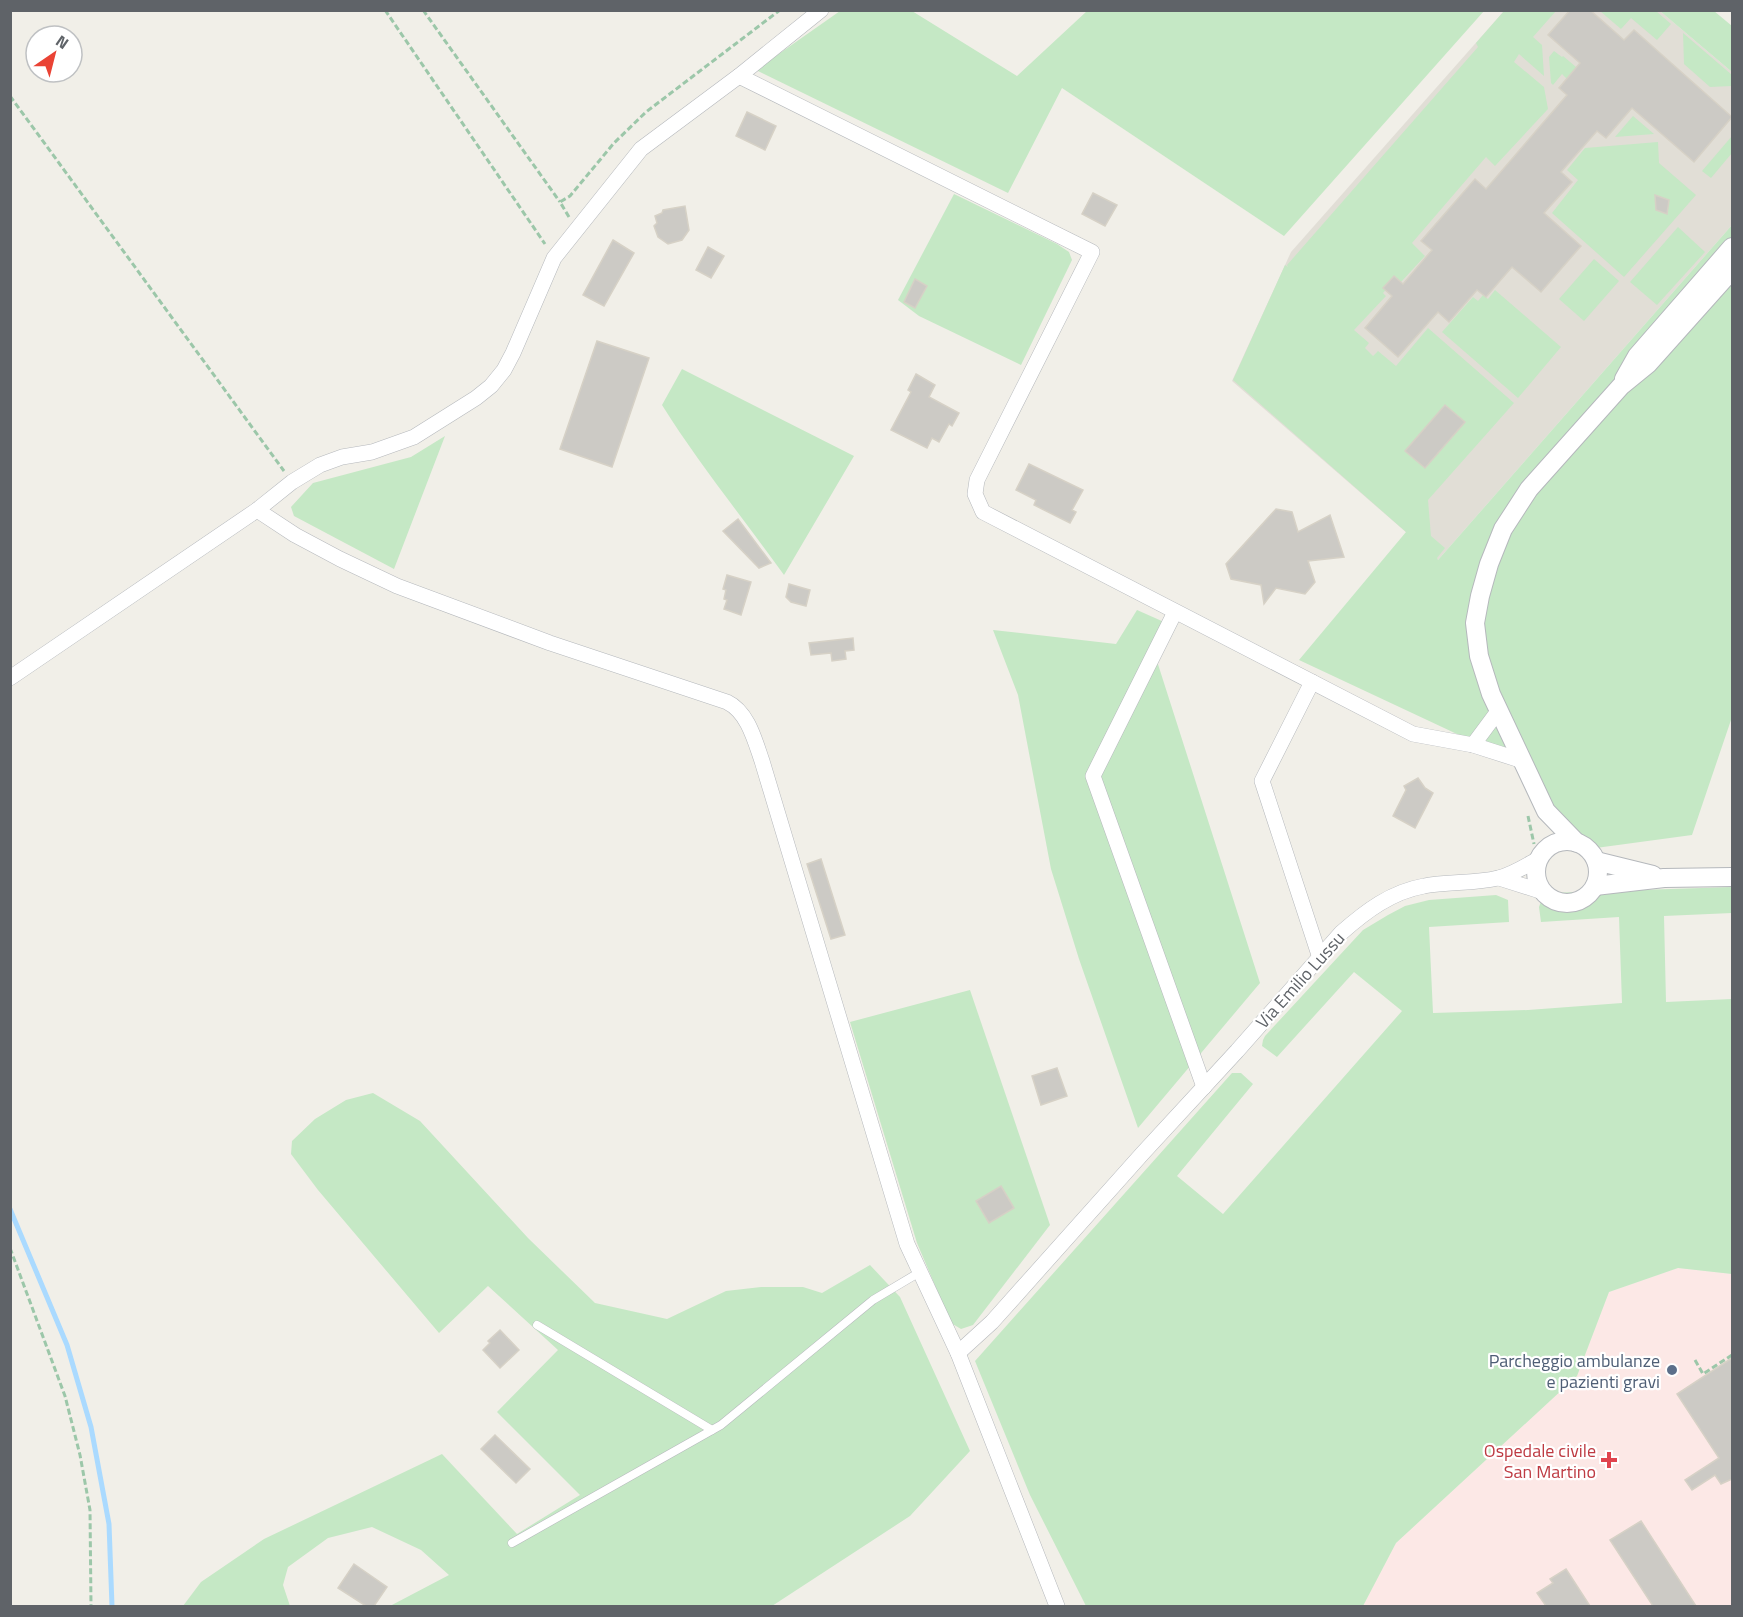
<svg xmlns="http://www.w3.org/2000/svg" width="1743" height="1617" viewBox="0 0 1743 1617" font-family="'Titillium Web',sans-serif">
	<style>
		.education { fill: #e1ded6 }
		.medical { fill: #fce8e6 }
		.green { fill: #c5e8c5 }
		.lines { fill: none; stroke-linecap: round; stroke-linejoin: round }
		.stream { stroke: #aadaff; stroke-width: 5 }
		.building { fill: #cccac5; stroke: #d6d1c6; stroke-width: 1.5 }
		.service-casing { stroke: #b5b8bc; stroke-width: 9 }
		.minor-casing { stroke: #b5b8bc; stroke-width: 16 }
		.tertiary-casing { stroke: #b5b8bc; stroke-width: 20 }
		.path { stroke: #9cc7a9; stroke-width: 3; stroke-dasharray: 6 3; stroke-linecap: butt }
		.service { stroke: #fff; stroke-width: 8 }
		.minor { stroke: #fff; stroke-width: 15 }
		.tertiary { stroke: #fff; stroke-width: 18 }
		.service-dot { fill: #5c6f8a; stroke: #fff; stroke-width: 2 }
		.health-dot { fill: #e0444e; stroke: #fff; stroke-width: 2 }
		.labels { text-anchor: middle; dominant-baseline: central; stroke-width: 4.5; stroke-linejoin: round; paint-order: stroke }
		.street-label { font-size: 18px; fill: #5f6368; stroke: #fff }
		.service-label { font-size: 18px; fill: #4e5e75; stroke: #fff; text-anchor: end }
		.health-label { font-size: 18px; fill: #be3a42; stroke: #fff; text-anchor: end }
	</style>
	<rect width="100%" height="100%" fill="#f1efe8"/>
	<path class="education" d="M1504,11H1660L1732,72V225L1438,560L1232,381L1291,252Z"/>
	<path class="medical" d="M1678,1268L1732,1274V1606H1363L1396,1543L1577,1376L1609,1292Z"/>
	<g class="green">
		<path d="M840,11H912L1017,76L1087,11H1484L1284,236L1062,88L1008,193L756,70Z"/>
		<path d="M1504,11H1556L1533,37L1542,45L1544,76L1519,54L1514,62L1544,87L1548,109L1495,166L1486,157L1412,243L1425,256L1401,282L1396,278L1383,293L1386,296L1354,330L1369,343L1365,348L1373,356L1378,351L1396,366L1428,328L1514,403L1428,500L1431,536L1445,548L1437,558L1438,560L1732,225V717L1692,835L1581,850L1554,807L1506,757L1299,660L1406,532L1233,380L1285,265L1288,267L1287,265L1478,47L1476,43Z"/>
		<path d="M1600,11H1656L1671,24L1657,40L1631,18L1621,29Z"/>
		<path d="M1660,11H1714L1732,26V72Z"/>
		<path d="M1683,33L1732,75V86L1710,87L1684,64Z"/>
		<path d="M1554,51L1562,57L1563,56L1589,78L1569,81L1562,74L1553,85L1551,83L1549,57Z"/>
		<path d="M1633,116L1654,134L1615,137Z"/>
		<path d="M1732,136V153L1711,178L1702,171Z"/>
		<path d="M1658,142L1659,163L1696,195L1624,277L1552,213L1578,180L1567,170L1585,148Z"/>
		<path d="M954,194L1057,244L1069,252L1072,260L1021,365L919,316L898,300Z"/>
		<path d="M1678,227L1705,252L1657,305L1630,282Z"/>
		<path d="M1594,259L1619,281L1584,321L1559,299Z"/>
		<path d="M1495,290L1561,347L1518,398L1442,332L1473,297L1478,301L1483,295L1488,299Z"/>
		<path d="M682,369L854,456L784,575C743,518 699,464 662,405Z"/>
		<path d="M445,436L394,569L294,516L291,507L313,483L411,457Z"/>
		<path d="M1137,610L1173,626L1156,658L1260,983L1138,1128L1079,959L1051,869L1018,695L993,630L1116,644Z"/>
		<path d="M1732,887V913L1664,916L1666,1002L1732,999V1274L1678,1268L1609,1292L1577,1376L1396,1543L1363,1606H1086L1030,1495L975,1361L1232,1073H1241L1253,1084L1177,1176L1223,1214L1402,1011L1354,972L1277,1057L1262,1046L1263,1040L1265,1036L1363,930L1388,915L1405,906L1429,900L1496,895L1508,900L1509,922L1429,927L1433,1013L1528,1010L1622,1003L1619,917L1541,922L1539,907L1543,896L1548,893Z"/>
		<path d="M970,990L1050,1225L973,1325L961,1329L951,1323L917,1243L850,1022Z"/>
		<path d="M373,1093L420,1121L528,1238L595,1303L667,1319L726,1291L761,1287H803L822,1293L870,1265L900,1297L970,1451L910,1516L772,1606H390L449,1575L421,1550L372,1527L328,1538L288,1567L283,1585L290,1606H183L201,1582L264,1539L442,1454L517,1534L580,1495L497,1412L558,1350L488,1286L439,1333L318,1190L291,1154L292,1141L315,1119L346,1100Z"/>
	</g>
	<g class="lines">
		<path class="stream" d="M10,1209L67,1345L91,1427L109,1524L112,1606"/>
	</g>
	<g class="building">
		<path d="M1570,10H1590L1624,40L1634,30L1732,117L1694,162L1632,108L1606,138L1597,131L1561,172L1572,182L1544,213L1581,246L1541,292L1512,267L1486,297L1477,290L1449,322L1438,312L1398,357L1365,328L1392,296L1383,288L1394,276L1403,284L1432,250L1421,241L1475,179L1486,189L1567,95L1559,88L1580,63L1548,35Z"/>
		<path d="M747,112L776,126L765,150L736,136Z"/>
		<path d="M1093,193L1117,205L1105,226L1082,214Z"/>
		<path d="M1655,195L1669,200L1667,214L1656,210Z"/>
		<path d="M685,206L689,230L682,240L668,244L658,237L654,226L657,223L655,216L662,213L663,210Z"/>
		<path d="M613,240L634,253L604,306L583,295Z"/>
		<path d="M708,247L724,256L711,278L696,270Z"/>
		<path d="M915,279L927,286L915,308L904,302Z"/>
		<path d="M597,341L649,358L612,467L560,449Z"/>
		<path d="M916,374L935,385L929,397L959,413L952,426L949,424L939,442L932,438L927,448L891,430L911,392L908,390Z"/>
		<path d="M1445,405L1465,422L1425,468L1405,451Z"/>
		<path d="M1029,464L1083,490L1072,510L1076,512L1070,523L1034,505L1036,500L1016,490Z"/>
		<path d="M1276,509L1292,512L1298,532L1330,515L1344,557L1308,561L1315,582L1305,594L1276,588L1264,604L1261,585L1231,579L1226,564Z"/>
		<path d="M738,519L771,563L759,568L723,531Z"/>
		<path d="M727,575L751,582L741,615L724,609L727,600L724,599L726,590L723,589Z"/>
		<path d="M789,584L810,590L806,606L791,602L786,597Z"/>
		<path d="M853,638L854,650L845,651L846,659L832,661L831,653L811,655L809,643Z"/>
		<path d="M1418,778L1425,788L1433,793L1415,828L1393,816L1406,790L1404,786Z"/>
		<path d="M821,859L845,935L831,939L807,864Z"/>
		<path d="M1057,1068L1067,1096L1041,1105L1032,1076Z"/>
		<path d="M1001,1186L1014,1208L989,1223L976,1201Z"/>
		<path d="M500,1330L519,1350L500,1368L483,1350L490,1343L488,1341Z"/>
		<path d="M1732,1358V1479L1721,1484L1715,1475L1692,1490L1685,1480L1719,1458L1677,1394Z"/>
		<path d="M495,1435L530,1469L516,1483L481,1449Z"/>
		<path d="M1641,1521L1696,1606H1653L1610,1540Z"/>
		<path d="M354,1564L387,1587L374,1606H366L338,1588Z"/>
		<path d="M1566,1569L1590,1606H1546L1537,1593L1553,1583L1550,1579Z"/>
	</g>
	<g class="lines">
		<defs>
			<g id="service">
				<path d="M537,1325L712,1430"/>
				<path d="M512,1543L721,1425L873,1300L920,1272"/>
			</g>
			<g id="minor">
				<path d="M739,76L1092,252L977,480L975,494L983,512L1413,734L1473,745L1523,761"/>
				<path d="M257,510L295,535L340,559L397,586L550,643L727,702C748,712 755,741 762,761L907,1244L958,1353L1057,1606"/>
				<path d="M1175,612L1093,776L1204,1087"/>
				<path d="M10,678L257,510L292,482L320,465L342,457L372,452L414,437L476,398L491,386L504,370L513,353L554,258L641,149L739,76L821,10"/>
				<path d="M1312,682L1262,781L1320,958"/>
				<path d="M1473,745L1499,710"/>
				<path d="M1499,878L1543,892"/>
				<path d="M958,1353L992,1322L1142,1154L1237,1051L1341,933C1366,911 1391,892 1424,886C1448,881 1474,884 1498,878C1512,875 1527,865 1540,858"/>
			</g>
			<g id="tertiary">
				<path d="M1624,379L1637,356L1732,247"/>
				<circle cx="1567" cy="872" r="31"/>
				<path d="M1577,843L1546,811L1491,694L1479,656L1475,623L1480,596L1489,564L1503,529L1529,489L1621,386L1648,364L1732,270"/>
				<path d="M1596,861L1653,875"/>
				<path d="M1595,886L1664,878L1732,877"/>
			</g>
		</defs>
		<use href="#service" class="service-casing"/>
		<use href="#minor" class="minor-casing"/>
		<use href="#tertiary" class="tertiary-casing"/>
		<g class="path">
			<path d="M385,10L545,244"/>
			<path d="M423,10L560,202"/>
			<path d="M10,96L284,471"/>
			<path d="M569,217L560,202L570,196L614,143L646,112L780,10"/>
			<path d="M1528,816L1534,844"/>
			<path d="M10,1248L65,1396L80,1455L90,1510L91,1606"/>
			<path d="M1695,1360L1703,1374L1732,1355"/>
		</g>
		<use href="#service" class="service"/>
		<use href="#minor" class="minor"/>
		<use href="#tertiary" class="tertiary"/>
	</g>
	<circle class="service-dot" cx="1672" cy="1370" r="6"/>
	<path class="health-dot" d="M1606 1451h6v6h6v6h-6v6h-6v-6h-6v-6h6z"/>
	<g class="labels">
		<g class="street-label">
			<text transform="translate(1300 980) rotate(-48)">Via Emilio Lussu</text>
		</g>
		<g class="service-label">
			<text x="1660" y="1360">Parcheggio ambulanze<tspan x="1660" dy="21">e pazienti gravi</tspan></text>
		</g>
		<g class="health-label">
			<text x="1596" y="1450">Ospedale civile<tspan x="1596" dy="21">San Martino</tspan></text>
		</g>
	</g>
	<rect width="1743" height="1617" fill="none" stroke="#5f6368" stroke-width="24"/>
	<g transform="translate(54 54) rotate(35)"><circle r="28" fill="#ffffff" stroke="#bfc1c3" stroke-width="1.5"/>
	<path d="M0-4.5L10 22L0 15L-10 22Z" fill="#ea4335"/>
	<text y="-9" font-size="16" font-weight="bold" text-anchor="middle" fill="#5f6368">N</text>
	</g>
</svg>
